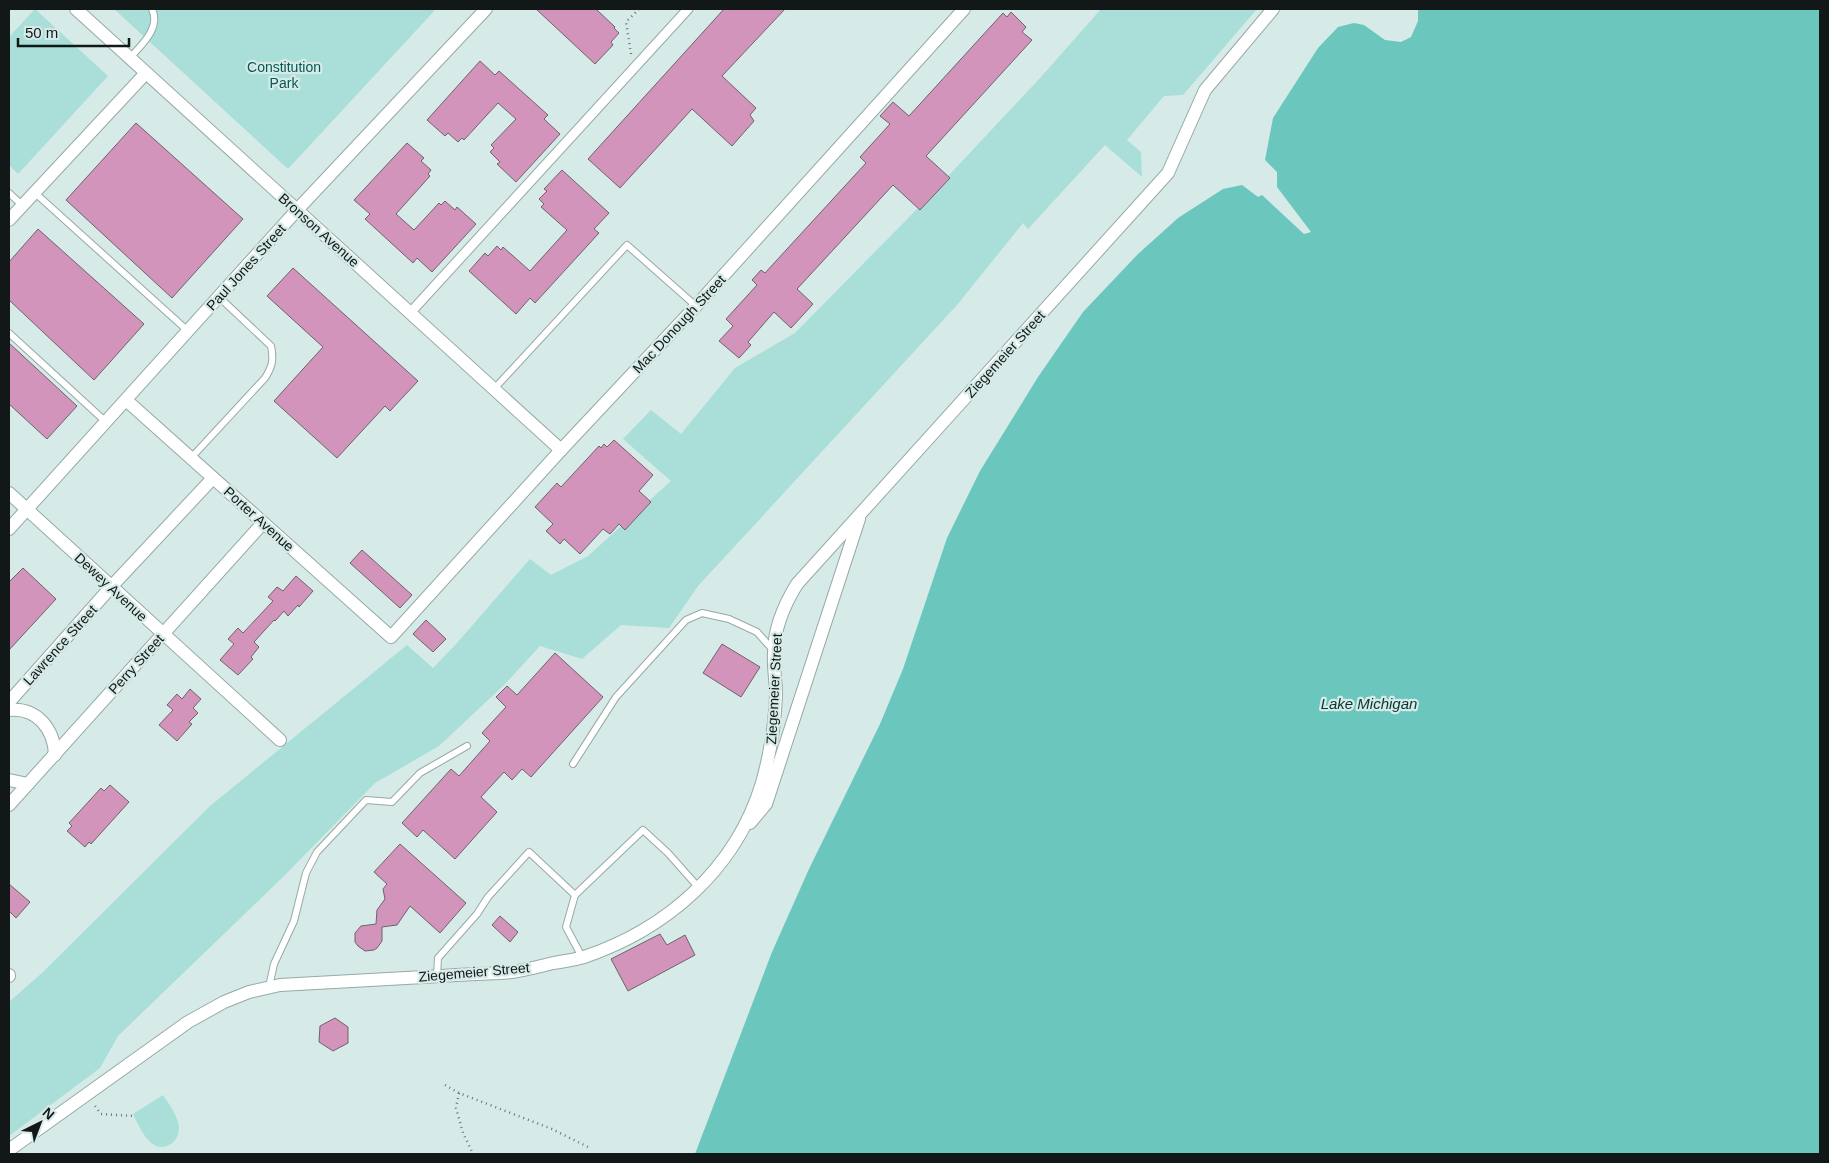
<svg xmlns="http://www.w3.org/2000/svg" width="1829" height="1163" viewBox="0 0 1829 1163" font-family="Arial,sans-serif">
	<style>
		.green { fill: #a9dfd8 }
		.water { fill: #6bc7be }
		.building { fill: #d294ba; stroke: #70626a }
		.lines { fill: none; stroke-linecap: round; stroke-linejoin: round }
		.service-casing { stroke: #96a9a7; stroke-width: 8 }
		.pedestrian-casing { stroke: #96a9a7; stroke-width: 11 }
		.minor-casing { stroke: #96a9a7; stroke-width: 14 }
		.path { stroke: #6a7775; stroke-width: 2.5; stroke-dasharray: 1 4; stroke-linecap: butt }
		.service { stroke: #fff; stroke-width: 6 }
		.pedestrian { stroke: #fff; stroke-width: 9 }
		.minor { stroke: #fff; stroke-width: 12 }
		.labels { text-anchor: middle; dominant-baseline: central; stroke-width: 4.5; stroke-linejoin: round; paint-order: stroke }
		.park-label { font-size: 14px; fill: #045953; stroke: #d6eae8 }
		.street-label { font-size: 14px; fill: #111817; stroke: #d6eae8 }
		.water-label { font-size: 15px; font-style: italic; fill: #073531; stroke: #d6eae8 }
	</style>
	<rect width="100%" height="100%" fill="#d6eae8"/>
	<g class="green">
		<path d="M35,9L108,76L18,174L9,165V37Z"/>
		<path d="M114,9H436L288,169Z"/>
		<path d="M1101,9H1257L1183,95L1164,96L1127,140L1141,152L1142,177L1105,145L1028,229L1023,223L957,305L698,586L669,628L621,625L582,659L540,646L504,685L439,746L375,783L285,875L118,1036L100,1068L9,1136V1002L43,972L210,806L407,645L433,668L457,643L530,559L551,575L588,556L671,481L623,439L651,410L681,434L735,368L795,333L924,202L1041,77Z"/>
		<path d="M163,1095C169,1104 178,1116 179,1127C179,1133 177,1140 171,1144C151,1156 140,1128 133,1114Z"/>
	</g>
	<path class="water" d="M1418,9H1820V1154H695L772,952L809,869L880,724L903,669L947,538L980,471L1038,377L1083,312L1138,254L1178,218L1223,189L1242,185L1258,197L1262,195L1304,234L1311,232L1277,187V172L1265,160L1273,118L1318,48L1338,27L1354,23L1364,25L1385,40L1401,42L1411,37L1418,21Z"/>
	<g class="building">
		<path d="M536,9H596L615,27L614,28L619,33L611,42L613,45L595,64Z"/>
		<path d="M724,9H785L722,76L756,108L750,115L754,121L732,146L692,109L620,188L588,159Z"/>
		<path d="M1011,12L1026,27L1022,32L1032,40L926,156L950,178L920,210L893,185L797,289L813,304L791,328L774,312L748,342L751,345L739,358L719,341L733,326L726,319L757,285L752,280L761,270L765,273L866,163L860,157L890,124L880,116L893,102L909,116L1003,13L1007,17Z"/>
		<path d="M480,61L495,75L499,71L548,115L544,119L560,134L516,182L497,164L500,162L490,152L494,148L491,145L516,119L498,103L464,140L462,138L458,142L448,133L445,136L427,120Z"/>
		<path d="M136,123L243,219L172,298L66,200Z"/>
		<path d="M407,143L424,158L421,161L431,170L428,174L430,176L396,214L414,230L439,203L441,205L445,201L455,210L457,207L476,224L432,272L417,258L413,263L365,219L370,214L354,200Z"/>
		<path d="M562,170L609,213L594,229L599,233L535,303L530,298L516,314L469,271L485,253L488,256L497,246L501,250L503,247L530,271L567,230L541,207L544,204L539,199L547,191L544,189Z"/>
		<path d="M38,229L144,324L94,380L9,300V262Z"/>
		<path d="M293,268L418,381L390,411L385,406L337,458L274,401L323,347L267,296Z"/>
		<path d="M9,343L77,406L47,439L9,404Z"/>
		<path d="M614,440L653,475L639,491L651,502L625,530L619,524L610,534L603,529L580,554L564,539L560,544L546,531L553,524L535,507L557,483L561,487L599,446L601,448L604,444L607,447Z"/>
		<path d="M362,550L412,595L400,608L350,563Z"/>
		<path d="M23,568L56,599L9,650V582Z"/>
		<path d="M296,576L313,591L299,607L298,605L288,616L284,611L275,621L274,620L254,642L259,647L251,657L253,659L238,675L220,660L234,644L228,639L238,628L243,633L273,601L268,597L277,587L283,591Z"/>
		<path d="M426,620L446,639L433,652L413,634Z"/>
		<path d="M722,644L760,667L741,697L703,673Z"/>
		<path d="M555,653L603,697L531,777L522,769L512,780L504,772L481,797L497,812L455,859L423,830L417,837L402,823L451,769L459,776L490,741L482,733L506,707L496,697L507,686L517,695Z"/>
		<path d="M190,689L201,699L193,708L198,713L189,722L192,724L177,741L159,725L173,710L167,705L177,694L182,699Z"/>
		<path d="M110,785L129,802L91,844L89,842L85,847L67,831L72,826L69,823L101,788L104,791Z"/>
		<path d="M400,844L466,903L440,933L410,906L397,925L382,927V941L377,948L374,950L365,951L358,946L355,942V933L361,926L376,924L377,910L385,899L383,889L387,884L374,872Z"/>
		<path d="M9,884L30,902L16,918L9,911Z"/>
		<path d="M500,916L518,932L510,942L492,925Z"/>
		<path d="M660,934L667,945L685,935L695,955L628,991L611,959Z"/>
		<path d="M335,1018L348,1027V1043L333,1051L319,1042L320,1026Z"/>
	</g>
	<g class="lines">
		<defs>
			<g id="service">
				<path d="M130,58C142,44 161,28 152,9"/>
				<path d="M34,192L188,331"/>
				<path d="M9,193L22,205"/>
				<path d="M9,333L106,422"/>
				<path d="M494,389L627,245L696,306"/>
				<path d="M191,458L265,378C272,367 274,360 271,346L219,297"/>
				<path d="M573,764L616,697L686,620L702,613L729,619L757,632L773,650"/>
				<path d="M575,895L566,927L582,957"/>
				<path d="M437,976L438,958L477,914L488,897L529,852L575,895L643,830L668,853L699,888"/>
				<path d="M269,987L274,964L294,921L306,873L317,852L366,800L392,802L420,773L467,746"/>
			</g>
			<path id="pedestrian" d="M410,313L688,9"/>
			<g id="minor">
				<path d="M76,9L561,450"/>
				<path d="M9,220L146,73"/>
				<path d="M126,400L391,637L561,450L696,306L964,9"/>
				<path d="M9,493L280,740"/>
				<path d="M9,529L297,210L486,9"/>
				<path d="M9,702L111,587L213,478"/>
				<path d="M9,710C37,707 54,729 55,755"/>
				<path d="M9,780L28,784"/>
				<path d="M9,805L263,523"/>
				<path d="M750,823L766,804L859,519"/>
				<path d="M9,975V976"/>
				<path d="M9,1150L188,1022L224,1002L249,992L280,985C334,982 388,979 442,976C466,974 489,974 512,972C526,970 540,966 554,963C564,961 574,960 584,957C667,929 736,869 762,783C770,754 775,725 776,695C776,681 773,667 774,653C774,628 784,605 797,584L1168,173L1205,90L1273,9"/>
			</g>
		</defs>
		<use href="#service" class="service-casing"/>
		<use href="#pedestrian" class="pedestrian-casing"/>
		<use href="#minor" class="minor-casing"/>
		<g class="path">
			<path d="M631,54L626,22L639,9"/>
			<path d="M445,1085L459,1093L552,1129L588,1147"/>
			<path d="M459,1093L456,1108L463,1133L473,1154"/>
			<path d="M95,1106L101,1114L134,1116"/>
		</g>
		<use href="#service" class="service"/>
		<use href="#pedestrian" class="pedestrian"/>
		<use href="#minor" class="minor"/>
	</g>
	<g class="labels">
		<g class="park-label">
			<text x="284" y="67">Constitution<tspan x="284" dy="16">Park</tspan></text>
		</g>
		<g class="street-label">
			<text transform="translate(319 230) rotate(42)">Bronson Avenue</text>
			<text transform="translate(246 267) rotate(-48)">Paul Jones Street</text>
			<text transform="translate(679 324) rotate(-47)">Mac Donough Street</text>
			<text transform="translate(1005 354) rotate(-48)">Ziegemeier Street</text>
			<text transform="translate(259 519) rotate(42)">Porter Avenue</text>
			<text transform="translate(111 587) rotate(43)">Dewey Avenue</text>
			<text transform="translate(60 645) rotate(-48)">Lawrence Street</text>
			<text transform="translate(136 664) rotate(-48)">Perry Street</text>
			<text transform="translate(774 689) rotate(-87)">Ziegemeier Street</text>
			<text transform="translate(474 972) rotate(-5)">Ziegemeier Street</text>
		</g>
		<g class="water-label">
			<text x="1369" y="703">Lake Michigan</text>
		</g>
	</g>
	<rect width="1829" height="1163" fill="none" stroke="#111817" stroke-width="20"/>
	<g transform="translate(40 1123) rotate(42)" stroke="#d6eae8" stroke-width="4" paint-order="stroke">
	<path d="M0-4L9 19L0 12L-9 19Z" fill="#111817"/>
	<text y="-8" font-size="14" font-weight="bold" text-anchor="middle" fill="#111817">N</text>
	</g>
	<path d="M18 38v8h111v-8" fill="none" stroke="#111817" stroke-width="2.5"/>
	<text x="25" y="38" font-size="15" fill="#111817" stroke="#d6eae8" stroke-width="4" paint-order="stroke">50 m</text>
</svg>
